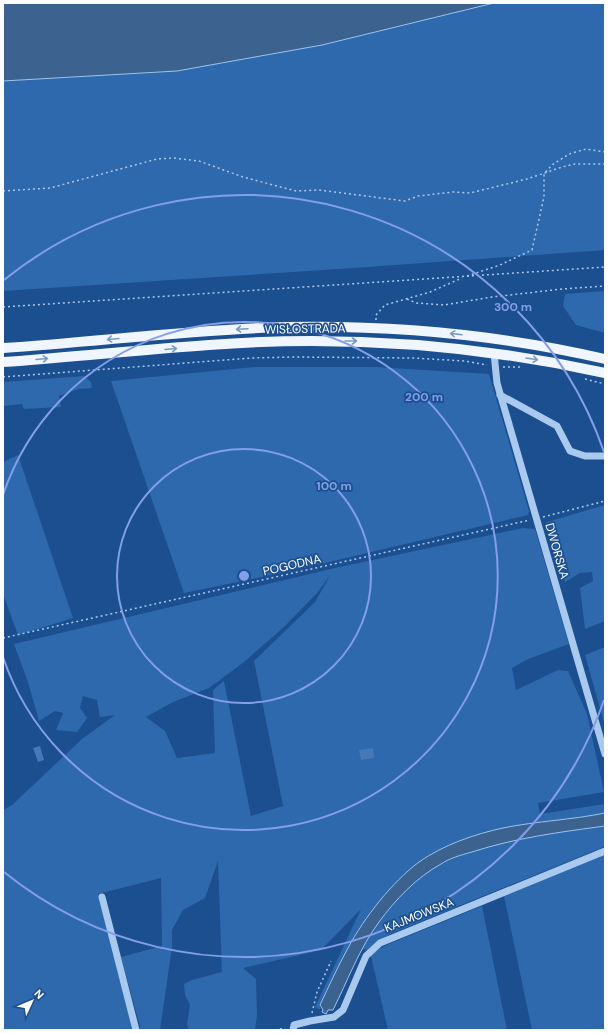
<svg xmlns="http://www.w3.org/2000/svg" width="608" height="1033" viewBox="0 0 608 1033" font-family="'DM Sans',sans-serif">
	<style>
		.green { fill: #2e69ad; fill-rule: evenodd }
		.water { fill: #3c6290; stroke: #9cc4f0 }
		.building { fill: #4478b7 }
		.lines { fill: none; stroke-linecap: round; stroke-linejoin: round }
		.path { stroke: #a9c9ee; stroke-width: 1.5; stroke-dasharray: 2 3; stroke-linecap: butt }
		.minor { stroke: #a9c9ee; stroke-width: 7 }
		.major { stroke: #f0f6ff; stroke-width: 10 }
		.oneway { stroke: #7b9ac1 }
		.ring { fill: none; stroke: #839eea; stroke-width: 2 }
		.labels { text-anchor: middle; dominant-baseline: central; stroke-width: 3.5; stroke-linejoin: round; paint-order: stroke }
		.street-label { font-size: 12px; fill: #fff; stroke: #1b4f8f }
		.centre { fill: #839eea; stroke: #1b4f8f; stroke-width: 2 }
		.ring-label { font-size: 12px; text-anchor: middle; font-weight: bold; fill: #839eea; stroke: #1b4f8f; stroke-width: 3.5; stroke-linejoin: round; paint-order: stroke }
	</style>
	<rect width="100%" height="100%" fill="#1b4f8f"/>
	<g class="green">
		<path d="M494,3H605V250L339,269L3,291V81L177,71L322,45Z"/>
		<path d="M605,291V333L576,325L563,306L565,294Z"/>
		<path d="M254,367H376L489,374L529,511L528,515L291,571L184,593L111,381Z"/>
		<path d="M84,376L91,382L92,388L78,389L59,396L61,407L24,409L22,404L3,406V382Z"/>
		<path d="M18,455L73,618L18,635L3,594V462Z"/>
		<path d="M605,505V621L585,629L580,588L593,581L592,572L580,573L565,582L546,528L547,522Z"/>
		<path d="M523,528L535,529L569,644L528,659L512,668L516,690L558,670L568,671L587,714L604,792L538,803L540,814L605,804V813C571,820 537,821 503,828C476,834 442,846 419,862C392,882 364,918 348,948C338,966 329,986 320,1005V1010L315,1007L361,909L321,950L243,968L256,979L257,1016L255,1030H189L187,1024L190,1005L185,995L184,984L192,980L222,972L218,861L205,898L183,910L172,930V947L160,1030H141L121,957L162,946L161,878L98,894L133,1030H3V810L12,805L82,739L115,715L100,717L97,700L83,696L80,708L87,718L77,732L56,730L63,713L55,711L39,721L28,682L14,644L335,568ZM331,574L315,602L254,661L283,806L251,816L224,681L213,690L215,753L177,758L165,731L146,717L173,702L209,688L244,662L284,627L317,593Z"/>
		<path d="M605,647V726L585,655Z"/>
		<path d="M605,826V845L601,848L390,934L375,943L367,950L362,949C378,921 402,889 429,871C474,841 552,833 605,826Z"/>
		<path d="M605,854V1030H532L504,896Z"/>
		<path d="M482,906L507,1030H388L371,956L379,949L389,944Z"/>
	</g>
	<g class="water">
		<path d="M3,3H494L322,45L177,71L3,81Z"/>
		<path d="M605,813V826C560,832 515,838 472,852C461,855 450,858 441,864C417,877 395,900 379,922C359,949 348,980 333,1010H328L326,1014L322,1012L323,1010L320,1005C329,986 338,966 348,948C364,918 392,882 419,862C443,845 475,834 503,828C537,821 571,820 605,813Z"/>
	</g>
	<g class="building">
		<path d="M40,746L44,760L38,762L33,748Z"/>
		<path d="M373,748L374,758L361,760L359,750Z"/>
	</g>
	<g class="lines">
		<g class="path">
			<path d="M3,191L50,188L157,159L173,158L199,161L243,177L296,191L319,190L405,201L418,196L453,192L470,193L527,179L562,167L575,164H605"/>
			<path d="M467,276L500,265L532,250L544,197V174L552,165L569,154L586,149L605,152"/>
			<path d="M407,299L416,303L444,305L492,297L562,289L605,286"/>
			<path d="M3,307L605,267"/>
			<path d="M376,320V315L385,305L430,292L462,278"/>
			<path d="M503,367H521"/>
			<path d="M3,377L251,358L294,357L413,358L465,361L487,365"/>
			<path d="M585,379L605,384"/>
			<path d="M543,517L605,501"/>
			<path d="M3,638L530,520"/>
			<path d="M312,1013L317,992L331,961"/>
			<path d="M275,1030L285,1028"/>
		</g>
		<g class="minor">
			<path d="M494,353L497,383L605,754"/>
			<path d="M500,395L557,426L570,451L585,456H605"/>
			<path d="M102,897L136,1030"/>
			<path d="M293,1030L294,1025L310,1021L334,1017L343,1010L366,956L380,943L605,851"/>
		</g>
		<g class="major">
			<path d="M3,348C98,342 193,329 288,327C395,325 501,335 605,359"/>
			<path d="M3,362C106,355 209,341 312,341C411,341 509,352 605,373"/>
		</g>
	</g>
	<defs><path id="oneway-shaft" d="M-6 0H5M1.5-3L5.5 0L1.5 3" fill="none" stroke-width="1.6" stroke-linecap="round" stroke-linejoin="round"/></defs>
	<g class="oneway">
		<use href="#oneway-shaft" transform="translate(242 329) rotate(177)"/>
		<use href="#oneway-shaft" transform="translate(456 334) rotate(-173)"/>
		<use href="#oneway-shaft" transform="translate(113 339) rotate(175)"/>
		<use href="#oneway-shaft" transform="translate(351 341)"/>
		<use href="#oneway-shaft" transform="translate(171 349) rotate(-5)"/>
		<use href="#oneway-shaft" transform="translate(42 359) rotate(-5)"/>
		<use href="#oneway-shaft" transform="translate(532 359) rotate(9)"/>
	</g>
	<g class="ring">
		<circle cx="244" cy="576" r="127"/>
		<path d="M3 495A254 254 0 1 1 3 657"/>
		<path d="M604 700A381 381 0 0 1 4 872M4 280A381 381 0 0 1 604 452"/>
	</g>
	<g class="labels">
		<g class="street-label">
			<text transform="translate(305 329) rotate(-1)">WISŁOSTRADA</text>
			<text transform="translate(557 551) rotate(74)">DWORSKA</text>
			<text transform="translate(292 565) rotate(-13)">POGODNA</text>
			<text transform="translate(419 915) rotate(-22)">KAJMOWSKA</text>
		</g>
	</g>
	<circle cx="244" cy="576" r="6" class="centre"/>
	<g class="ring-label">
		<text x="513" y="311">300 m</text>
		<text x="424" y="401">200 m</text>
		<text x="334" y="490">100 m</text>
	</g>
	<rect width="608" height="1033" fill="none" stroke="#ffffff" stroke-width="8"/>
	<g transform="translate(32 1001) rotate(46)" stroke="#1b4f8f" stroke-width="3" paint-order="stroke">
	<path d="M0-3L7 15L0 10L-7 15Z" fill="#ffffff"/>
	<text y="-6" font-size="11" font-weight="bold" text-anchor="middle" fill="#ffffff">N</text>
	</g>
</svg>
